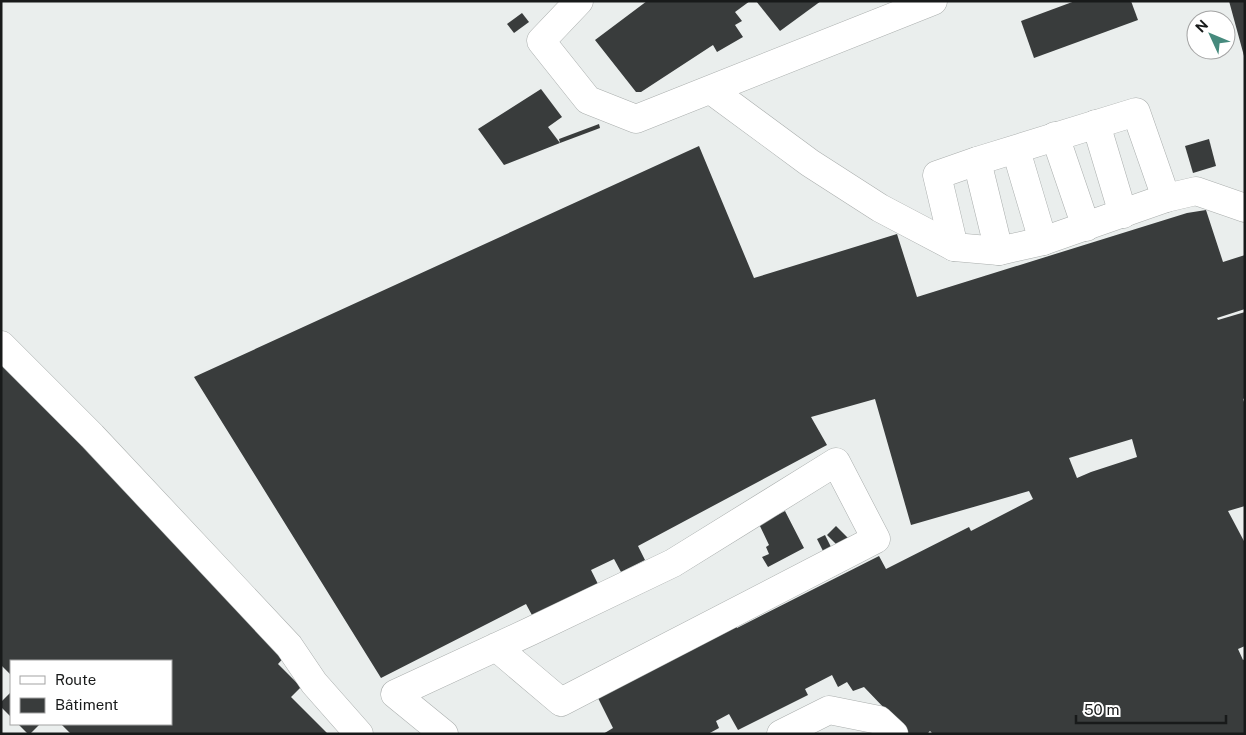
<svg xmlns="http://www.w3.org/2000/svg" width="1246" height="735" viewBox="0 0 1246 735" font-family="'Public Sans',sans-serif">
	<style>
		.building { fill: #393c3c; fill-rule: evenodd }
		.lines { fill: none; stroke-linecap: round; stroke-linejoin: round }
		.minor-casing { stroke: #aaaead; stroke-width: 29 }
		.minor { stroke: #fff; stroke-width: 28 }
	</style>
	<rect width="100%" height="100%" fill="#eaeeed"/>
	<g class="building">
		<path d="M647,1H750L735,12L742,21L735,25L743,37L717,52L713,45L641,92H636L595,40Z"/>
		<path d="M756,1H821L780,31Z"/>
		<path d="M1075,1H1131L1138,20L1034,58L1021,21Z"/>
		<path d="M1229,1H1245V56H1244Z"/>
		<path d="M522,13L529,22L514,33L507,24Z"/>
		<path d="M541,89L562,117L548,127L560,143L504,165L478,129Z"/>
		<path d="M599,124L600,128L560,143L559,139Z"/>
		<path d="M1209,139L1216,166L1193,173L1185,146Z"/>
		<path d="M699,146L754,278L897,234L917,297L1187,213L1206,210L1223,262L1245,255V309L1217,318L1218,320L1245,312V398L1243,399L1245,405V506L1228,511L1245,543V646L1238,649L1243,660L1245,659V734H933L930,731L927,734H909L864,687L853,691L847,682L838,687L832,675L805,689L808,695L738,730L729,714L716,721L719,728L708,734H603L613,728L597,696L736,626L737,628L879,556L886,569L969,527L971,531L1033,499L1029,491L911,525L875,399L811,417L827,445L638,546L645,560L621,572L614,559L591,570L598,584L533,617L526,604L381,678L194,377ZM1132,439L1137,457L1091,472L1077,478L1069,458Z"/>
		<path d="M1,362L287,654L278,664L301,687L291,697L328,734H71L61,724H171V661H11V675L1,665Z"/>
		<path d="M785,511L804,548L768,567L762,557L769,554L766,547L769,545L759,524Z"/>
		<path d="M836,526L849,539L840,548L827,535Z"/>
		<path d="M825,535L833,551L825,555L817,539Z"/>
		<path d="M11,692V717L1,707V702Z"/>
		<path d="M18,724H40L30,734H28Z"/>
	</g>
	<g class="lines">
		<defs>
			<g id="minor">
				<path d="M579,1L541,41L588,100L636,119L933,1"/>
				<path d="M711,90L810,163L880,208L954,247L999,251L1043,241L1166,198L1196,191L1245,208"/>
				<path d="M1096,124L1123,214"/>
				<path d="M1055,136L1086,227"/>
				<path d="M1016,150L1043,241"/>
				<path d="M977,161L999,251"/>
				<path d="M954,247L937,175L977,161L1136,112L1166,198"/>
				<path d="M1,345L92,436L289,646L314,683L359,734"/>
				<path d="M444,734L395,694L531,631L673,563L836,462L876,539L561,702L496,647"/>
				<path d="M781,734L829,710L879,720L894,734"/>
			</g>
		</defs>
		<use href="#minor" class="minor-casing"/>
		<use href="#minor" class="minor"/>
	</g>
	<rect width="1246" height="735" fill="none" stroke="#181a1a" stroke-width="5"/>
	<rect x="10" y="660" width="162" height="65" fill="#ffffff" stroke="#a3a3a3"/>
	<rect x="20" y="676" width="25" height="8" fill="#ffffff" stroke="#a3a3a3"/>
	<text x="55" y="685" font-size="15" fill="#181a1a">Route</text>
	<rect x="20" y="698" width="25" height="15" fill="#393c3c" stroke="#a3a3a3"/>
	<text x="55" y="710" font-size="15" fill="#181a1a">Bâtiment</text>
	<g transform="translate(1211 35) rotate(314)"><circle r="24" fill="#ffffff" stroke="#a3a3a3"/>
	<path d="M0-4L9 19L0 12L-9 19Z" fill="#468a7d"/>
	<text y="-8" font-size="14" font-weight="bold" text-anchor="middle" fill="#181a1a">N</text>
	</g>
	<path d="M1076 715v8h150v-8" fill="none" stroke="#181a1a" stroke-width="2.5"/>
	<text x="1084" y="715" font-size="15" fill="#181a1a" stroke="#ffffff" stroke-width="4" paint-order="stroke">50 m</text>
</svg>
